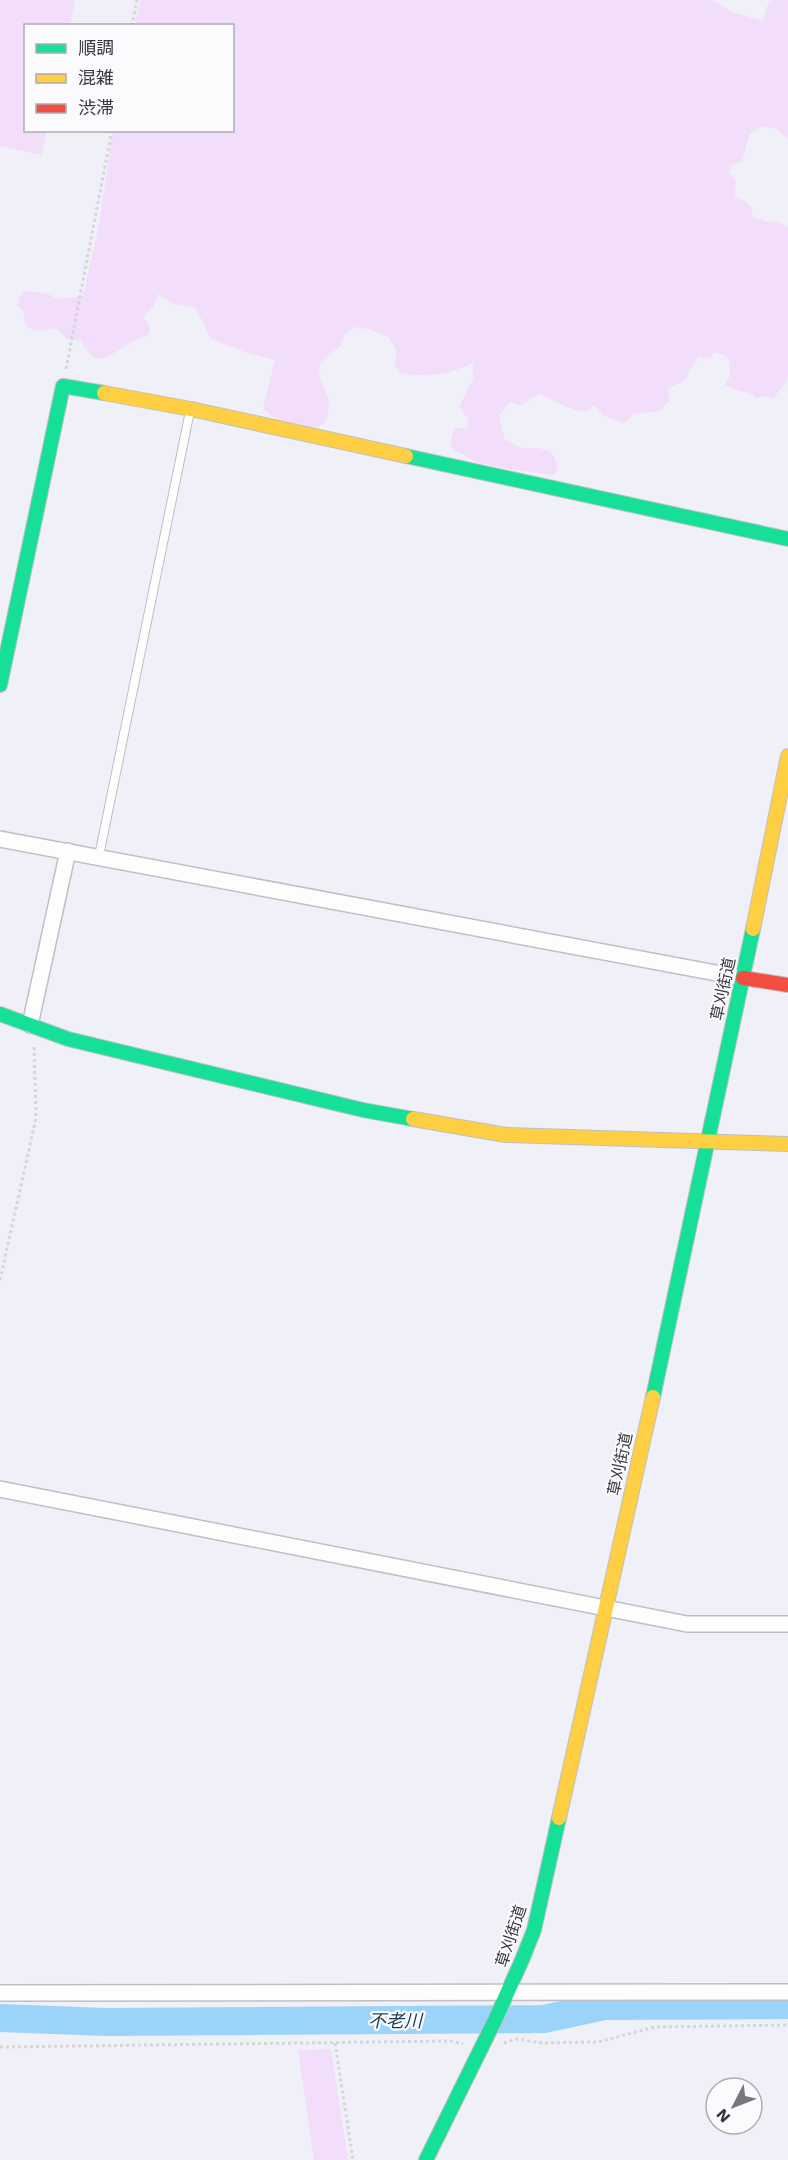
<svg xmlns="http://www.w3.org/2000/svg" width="788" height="2160" viewBox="0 0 788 2160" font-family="'Work Sans','Noto Sans JP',sans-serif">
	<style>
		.green { fill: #f2ddfb }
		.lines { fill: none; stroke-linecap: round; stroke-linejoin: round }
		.river { stroke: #9cd4f9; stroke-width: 28 }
		.lane-casing { stroke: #bfc0c5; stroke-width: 10 }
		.street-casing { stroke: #bfc0c5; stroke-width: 18 }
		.fast-casing { stroke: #bfc0c5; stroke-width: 16 }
		.slow-casing { stroke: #bfc0c5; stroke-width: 16 }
		.jam-casing { stroke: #bfc0c5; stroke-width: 16 }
		.path { stroke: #d6d6d8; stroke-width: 3; stroke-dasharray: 3 3; stroke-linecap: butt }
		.lane { stroke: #fdfdfe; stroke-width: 8 }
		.street { stroke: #fdfdfe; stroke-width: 15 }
		.fast { stroke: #16e098; stroke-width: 14 }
		.slow { stroke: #ffcf43; stroke-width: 14 }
		.jam { stroke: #f24e42; stroke-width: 14 }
		.labels { text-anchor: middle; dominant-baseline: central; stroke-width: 4.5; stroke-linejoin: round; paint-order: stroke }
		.street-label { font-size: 16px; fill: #37383d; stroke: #fbfbfe }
		.water-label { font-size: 18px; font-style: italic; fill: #1a3d51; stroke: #fbfbfe }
	</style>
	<rect width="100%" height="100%" fill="#eff0f8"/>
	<g class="green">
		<path d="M0,0H75L70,25L26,26V130L47,131L41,155L0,146Z"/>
		<path d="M140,0H712L735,13L763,21L767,6L773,0H788V139L776,129L761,126L749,135L742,162L732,165L729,172L736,180L735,196L750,205L753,217L768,222L777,221L788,227V379L773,399L767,396L756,398C749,391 736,391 725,385L730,376L729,360L725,355L714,352L710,358L698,357L683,382L668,388L670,400L660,411L632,414L624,424L603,415L595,405L585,412L572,409L539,394L521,405L510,402L499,415L505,440L522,448H538L550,451L558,465L555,475C530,472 504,469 480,463C471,461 465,454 455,451L450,444L454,428H467L469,420L459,407L473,379V363C444,376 433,376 402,374L394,366L397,351L388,337L368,329L354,327L345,333L341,345L320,363L319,369L321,380L329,400L327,420C325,422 323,425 320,426C304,431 270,421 263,407L275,360L250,354L211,339L196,308L174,304L158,294L153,307L143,318L150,326L149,334C142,338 134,340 127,345C104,359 97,369 80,340L67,339L57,328C41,331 23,336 24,312L18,306L19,297L24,291L46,293L57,299L83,296L99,224L113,131L232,130V26L135,25Z"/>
		<path d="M331,2049L348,2160H314L298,2050Z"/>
	</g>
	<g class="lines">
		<path class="river" d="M0,2018L106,2022L544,2019L604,2006L788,2005"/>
		<defs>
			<path id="lane" d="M99,856L190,411"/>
			<g id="street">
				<path d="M0,839L743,978"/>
				<path d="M30,1025L68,851"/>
				<path d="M0,1489L687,1624H788"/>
				<path d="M0,1993L788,1992"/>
			</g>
			<g id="fast">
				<path d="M406,456L788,539"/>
				<path d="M0,685L63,386L104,393"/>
				<path d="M0,1014L68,1039L363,1110L413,1119"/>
				<path d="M653,1397L753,929"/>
				<path d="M426,2160L496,2018L522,1960L534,1930L559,1818"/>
			</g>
			<g id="slow">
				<path d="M104,393L191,409L406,456"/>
				<path d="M753,929L788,756"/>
				<path d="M413,1119L506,1135L788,1144"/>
				<path d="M559,1818L653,1397"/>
			</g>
			<path id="jam" d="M743,978L788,985"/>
		</defs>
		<use href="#lane" class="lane-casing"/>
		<use href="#street" class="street-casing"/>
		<use href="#fast" class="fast-casing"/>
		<use href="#slow" class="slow-casing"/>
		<use href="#jam" class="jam-casing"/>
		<g class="path">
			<path d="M132,26L137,0"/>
			<path d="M66,369L112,130"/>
			<path d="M0,1280L36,1118L34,1046"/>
			<path d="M335,2043L353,2160"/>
			<path d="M504,2043L516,2039L542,2043L598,2042L655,2027L788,2025"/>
			<path d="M0,2047L451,2041L463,2044"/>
		</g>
		<use href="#lane" class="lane"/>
		<use href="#street" class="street"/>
		<use href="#fast" class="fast"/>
		<use href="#slow" class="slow"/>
		<use href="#jam" class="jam"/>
	</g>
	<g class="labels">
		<g class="street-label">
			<text transform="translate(723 989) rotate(-78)">草刈街道</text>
			<text transform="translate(620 1464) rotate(-78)">草刈街道</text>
			<text transform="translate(511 1936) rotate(-72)">草刈街道</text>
		</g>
		<g class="water-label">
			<text x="395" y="2020">不老川</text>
		</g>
	</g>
	<rect x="24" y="24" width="210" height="108" fill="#fbfbfe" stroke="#adadb1" stroke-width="1.5"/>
	<rect x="36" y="44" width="30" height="9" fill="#16e098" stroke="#adadb1" stroke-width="1.5"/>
	<text x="78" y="54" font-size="18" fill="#37383d">順調</text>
	<rect x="36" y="74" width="30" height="9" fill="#ffcf43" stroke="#adadb1" stroke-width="1.5"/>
	<text x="78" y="84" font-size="18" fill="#37383d">混雑</text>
	<rect x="36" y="104" width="30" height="9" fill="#f24e42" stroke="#adadb1" stroke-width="1.5"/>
	<text x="78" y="114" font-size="18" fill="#37383d">渋滞</text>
	<g transform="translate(734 2106) rotate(228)"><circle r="28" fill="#fbfbfe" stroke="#adadb1" stroke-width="1.5"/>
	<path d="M0-4.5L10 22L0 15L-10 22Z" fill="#77787e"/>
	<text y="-9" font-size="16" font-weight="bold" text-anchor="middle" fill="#37383d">N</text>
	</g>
</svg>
